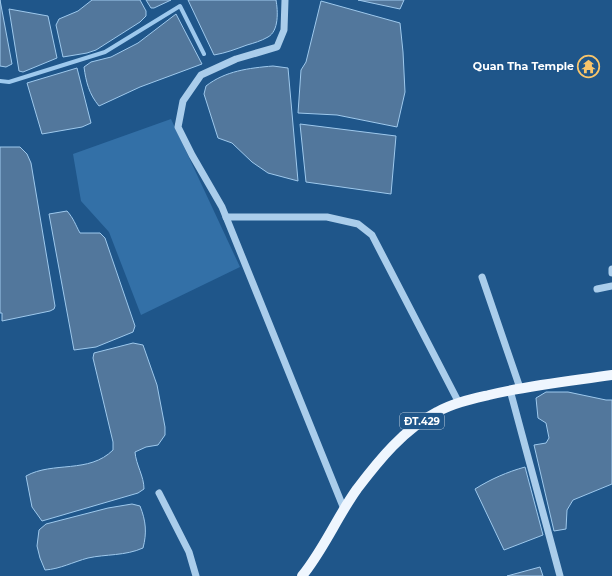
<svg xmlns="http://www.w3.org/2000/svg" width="612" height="576" viewBox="0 0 612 576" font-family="Montserrat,sans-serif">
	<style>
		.green { fill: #3370a7 }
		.water { fill: #52779c; stroke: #9ec9ed }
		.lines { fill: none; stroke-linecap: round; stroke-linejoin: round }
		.stream { stroke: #9ec9ed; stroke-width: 4 }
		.minor { stroke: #aacdeb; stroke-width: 7 }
		.major { stroke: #eff6fe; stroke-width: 10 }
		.labels { text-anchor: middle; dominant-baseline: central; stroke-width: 3.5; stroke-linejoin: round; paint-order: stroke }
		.shield { fill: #1f568a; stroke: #bcccdc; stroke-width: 1 }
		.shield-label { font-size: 10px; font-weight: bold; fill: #fff }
		.poi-label { font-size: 11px; font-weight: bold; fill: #fff; stroke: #1f568a; text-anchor: end }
	</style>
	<rect width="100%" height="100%" fill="#1f568a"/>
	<path class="green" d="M171,119L240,267L141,315L109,232L81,201L73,154Z"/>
	<g class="water">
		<path d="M0,0L12,64L6,67L0,66Z"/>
		<path d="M92,0H140L146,11V16L140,22L96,50L87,53L63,57L56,25L59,19L78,11Z"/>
		<path d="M146,0H171L154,8H151Z"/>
		<path d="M188,0H276C278,11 279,31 268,37C261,41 254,43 247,45C236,49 226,53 214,55Z"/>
		<path d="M358,0H404L400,9Z"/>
		<path d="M321,1L400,23L403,52L405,92L397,127L337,115L298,113L301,70L306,62Z"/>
		<path d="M9,9L48,16L57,58L23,72L19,71Z"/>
		<path d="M176,14L202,64L140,87L99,106C89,94 86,82 84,67L91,62L111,57L138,43Z"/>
		<path d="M273,66L288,68L298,181L268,173L252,162L232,143L218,138L204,94L206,86C225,71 249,68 273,66Z"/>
		<path d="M77,68L91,123L82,127L42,134L27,83Z"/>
		<path d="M300,124L396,136L391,194L306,182Z"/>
		<path d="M0,147H20L27,154L31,163L55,306L54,309L50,311L2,321V313H0Z"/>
		<path d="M67,211C74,219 75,224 80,233H100L105,238L135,326L133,332L96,347L74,350L49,214Z"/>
		<path d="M133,343L143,345L157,385L165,427V435L158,445L146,447L135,452C136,465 144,476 144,489L138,493L42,521L32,507L26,476C53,461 89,474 113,450V442L93,358L94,353Z"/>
		<path d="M546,392H568L606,400H612V484L573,500L567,510L566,529L554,531L534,445L546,443L549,438L546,423L538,418L536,398Z"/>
		<path d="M525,467L543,535L504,550L475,489C491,479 507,472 525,467Z"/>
		<path d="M132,504L140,506C146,521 147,533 143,548C125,556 106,554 88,558C73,562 60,569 45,570L40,558L37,546L39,530L46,524L108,508Z"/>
		<path d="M540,567L543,576H507Z"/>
	</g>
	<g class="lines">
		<path class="stream" d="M0,81L9,82L105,52L180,6L204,54"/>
		<g class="minor">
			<path d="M285,0L284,30L277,47L236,59L201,75L183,101L178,127L192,155L222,207L344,509"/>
			<path d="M226,217H327L358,224L372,235L459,403"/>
			<path d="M612,269V273"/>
			<path d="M482,277L520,388"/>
			<path d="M597,289L612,286"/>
			<path d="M510,390L560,576"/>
			<path d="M159,493L189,552L196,576"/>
		</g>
		<path class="major" d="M302,576C324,549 337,517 357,489C379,460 404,429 437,412C453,403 472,399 489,395C530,385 571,381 612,375"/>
	</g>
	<defs>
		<symbol id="temple-ring" viewBox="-11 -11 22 22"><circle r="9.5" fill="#1f568a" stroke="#f9c56a" stroke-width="1.5"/><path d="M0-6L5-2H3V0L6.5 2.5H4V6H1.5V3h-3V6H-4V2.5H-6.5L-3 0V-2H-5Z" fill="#f9c56a"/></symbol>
	</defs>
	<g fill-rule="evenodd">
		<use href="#temple-ring" x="576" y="54" width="25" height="25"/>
	</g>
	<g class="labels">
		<rect class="shield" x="400" y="413" width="44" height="16" rx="3"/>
		<g class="shield-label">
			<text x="422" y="421">ĐT.429</text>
		</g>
		<g class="poi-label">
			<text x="574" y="66">Quan Tha Temple</text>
		</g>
	</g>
</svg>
